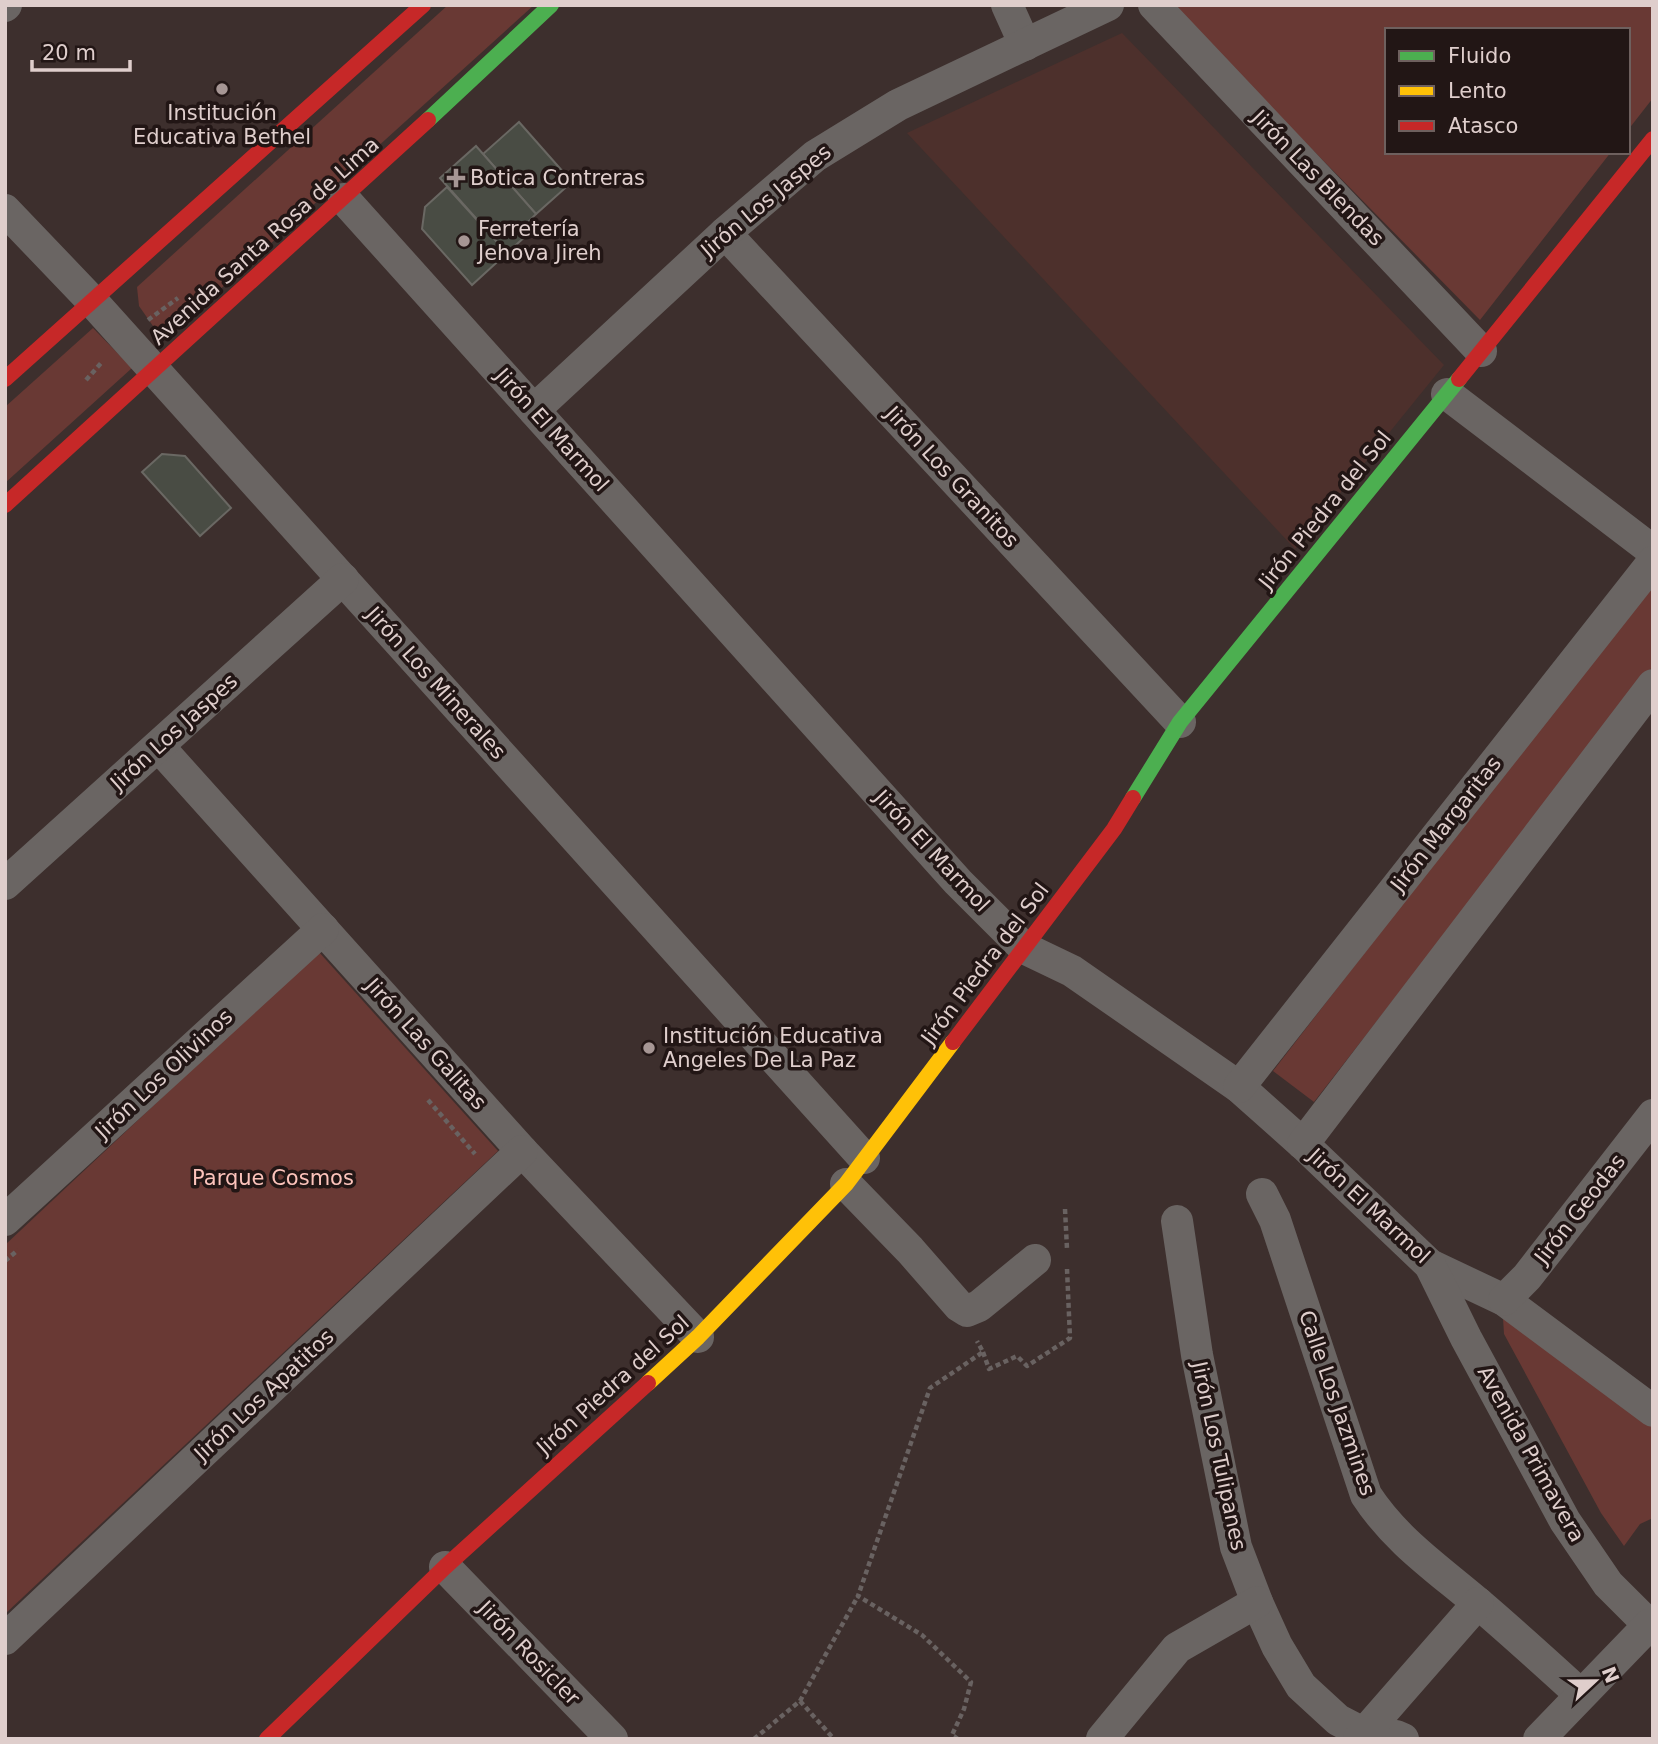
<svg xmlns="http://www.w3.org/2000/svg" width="1658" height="1744" viewBox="0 0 1658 1744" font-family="'DejaVu Sans',sans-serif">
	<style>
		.built { fill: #4d302c }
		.green { fill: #693934 }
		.building { fill: #494c44; stroke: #6a6863; stroke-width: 2 }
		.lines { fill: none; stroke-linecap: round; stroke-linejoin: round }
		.path { stroke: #696261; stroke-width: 4.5; stroke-dasharray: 5 3.5; stroke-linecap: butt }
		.street { stroke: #6a6563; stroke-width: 32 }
		.fast { stroke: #4caf50; stroke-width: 16 }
		.slow { stroke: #ffc107; stroke-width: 16 }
		.jam { stroke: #c62828; stroke-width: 16 }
		.poi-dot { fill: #a69694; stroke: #221615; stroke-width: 2.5 }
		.labels { text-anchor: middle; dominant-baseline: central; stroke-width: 7; stroke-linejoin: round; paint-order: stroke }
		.poi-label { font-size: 21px; fill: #dfcecc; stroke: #221615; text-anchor: start }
		.street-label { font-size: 21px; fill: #dfcecc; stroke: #221615 }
		.park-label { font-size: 21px; fill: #fcc3bb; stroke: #221615 }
	</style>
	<rect width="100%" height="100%" fill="#3d2f2d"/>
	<path class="built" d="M1122,33L1444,365L1295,549L907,133Z"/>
	<g class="green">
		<path d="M448,5H534L173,332L160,336L139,306L137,287Z"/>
		<path d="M1174,5H1653V98L1628,130V30H1387V152H1611L1480,320L1174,9Z"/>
		<path d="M93,328L132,368L5,483V407Z"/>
		<path d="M1653,580V666L1314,1102L1273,1071Z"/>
		<path d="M318,951L498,1151L5,1614V1245Z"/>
		<path d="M1503,1318L1653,1422V1518L1640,1524L1624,1546L1601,1513L1504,1334Z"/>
	</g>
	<g class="building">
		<path d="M519,122L572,182L536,214L483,154Z"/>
		<path d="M476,146L536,214L523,227L528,234L507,253L440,178Z"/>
		<path d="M447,187L507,253L472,285L422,229L425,207Z"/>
		<path d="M162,454L185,456L231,508L200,536L142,472Z"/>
	</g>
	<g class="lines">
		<g class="path">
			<path d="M148,320L178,298"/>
			<path d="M86,380L103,361"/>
			<path d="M428,1100L475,1154"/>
			<path d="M1065,1209L1067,1249"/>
			<path d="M5,1261L18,1250"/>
			<path d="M983,1352L989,1369L1017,1356L1027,1366L1070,1338L1067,1269"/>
			<path d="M800,1701L834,1739"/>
			<path d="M754,1739L800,1701L858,1596"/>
			<path d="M958,1739L952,1735L964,1709L971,1682L922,1635L858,1596L930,1388L983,1352L977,1341"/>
		</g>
		<g class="street">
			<path d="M1007,5L1025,45"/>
			<path d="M1154,5L1481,351"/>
			<path d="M5,6L6,5"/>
			<path d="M344,199L958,882L1024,948L1072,971L1239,1087L1303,1144L1430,1265L1504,1300L1653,1411"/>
			<path d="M5,210L92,301L864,1158"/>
			<path d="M725,233L1180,722"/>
			<path d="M1447,394L1653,551"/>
			<path d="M534,410L725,233L815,156L898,105L1108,5"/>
			<path d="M159,747L522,1151L698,1337"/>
			<path d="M5,884L343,579"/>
			<path d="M1239,1087L1653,562"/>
			<path d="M1303,1144L1653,685"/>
			<path d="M846,1184L910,1250L959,1306L967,1311L979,1306L1035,1260"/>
			<path d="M1262,1194L1275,1220L1366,1495C1396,1541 1438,1569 1479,1604C1513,1633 1547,1664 1580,1694"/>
			<path d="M5,1220L323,929"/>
			<path d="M1177,1221L1197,1355L1236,1547L1257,1602L1277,1646L1301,1686L1338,1720L1365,1734L1396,1736L1403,1739"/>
			<path d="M1430,1265L1466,1338L1565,1521L1608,1584L1653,1629"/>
			<path d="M1504,1300L1527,1277L1653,1115"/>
			<path d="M445,1567L612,1739"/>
			<path d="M5,1639L522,1151"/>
			<path d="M1102,1739L1177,1648L1257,1602"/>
			<path d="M1359,1739L1478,1603"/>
			<path d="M1539,1739L1649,1625"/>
		</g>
		<g class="fast">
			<path d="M428,120L551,5"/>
			<path d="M1133,798L1180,722L1459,379"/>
		</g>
		<path class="slow" d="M648,1383L698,1337L846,1184L953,1042"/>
		<g class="jam">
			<path d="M5,379L423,5"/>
			<path d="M1459,379L1653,139"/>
			<path d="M5,505L428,120"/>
			<path d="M953,1042L1114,829L1133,798"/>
			<path d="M267,1739L445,1567L648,1383"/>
		</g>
	</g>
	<g class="poi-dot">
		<circle cx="222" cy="89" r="7"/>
		<path d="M452.5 167.5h7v7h7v7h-7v7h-7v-7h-7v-7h7z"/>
		<circle cx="464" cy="241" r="7"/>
		<circle cx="649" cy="1048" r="7"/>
	</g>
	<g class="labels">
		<g class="poi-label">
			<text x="222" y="113" text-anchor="middle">Institución<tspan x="222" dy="24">Educativa Bethel</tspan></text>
			<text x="470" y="178">Botica Contreras</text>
			<text x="478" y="229">Ferretería<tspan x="478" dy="24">Jehova Jireh</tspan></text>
			<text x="663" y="1036">Institución Educativa<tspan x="663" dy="24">Angeles De La Paz</tspan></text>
		</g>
		<g class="street-label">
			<text transform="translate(1318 178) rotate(46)">Jirón Las Blendas</text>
			<text transform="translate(766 201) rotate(-40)">Jirón Los Jaspes</text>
			<text transform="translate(265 241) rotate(-42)">Avenida Santa Rosa de Lima</text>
			<text transform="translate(552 430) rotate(48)">Jirón El Marmol</text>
			<text transform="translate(952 477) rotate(47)">Jirón Los Granitos</text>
			<text transform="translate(1325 510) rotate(-51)">Jirón Piedra del Sol</text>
			<text transform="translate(436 683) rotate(48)">Jirón Los Minerales</text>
			<text transform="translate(174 732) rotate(-42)">Jirón Los Jaspes</text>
			<text transform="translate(1446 824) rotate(-52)">Jirón Margaritas</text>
			<text transform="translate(932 851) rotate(47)">Jirón El Marmol</text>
			<text transform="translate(985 964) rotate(-53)">Jirón Piedra del Sol</text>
			<text transform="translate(426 1044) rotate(48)">Jirón Las Galitas</text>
			<text transform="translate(164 1074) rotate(-43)">Jirón Los Olivinos</text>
			<text transform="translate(1369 1206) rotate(43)">Jirón El Marmol</text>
			<text transform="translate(1580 1209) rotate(-52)">Jirón Geodas</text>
			<text transform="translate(613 1385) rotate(-42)">Jirón Piedra del Sol</text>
			<text transform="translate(264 1395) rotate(-43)">Jirón Los Apatitos</text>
			<text transform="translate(1337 1403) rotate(71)">Calle Los Jazmines</text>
			<text transform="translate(1531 1454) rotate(61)">Avenida Primavera</text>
			<text transform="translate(1219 1456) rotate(78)">Jirón Los Tulipanes</text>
			<text transform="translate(529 1653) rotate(46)">Jirón Rosicler</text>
		</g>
		<g class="park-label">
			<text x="273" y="1178">Parque Cosmos</text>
		</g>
	</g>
	<rect width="1658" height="1744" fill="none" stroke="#dfcecc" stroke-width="14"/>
	<rect x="1385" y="28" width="245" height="126" fill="#221615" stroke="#6e605e" stroke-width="2"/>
	<rect x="1399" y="51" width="35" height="10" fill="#4caf50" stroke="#6e605e" stroke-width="2"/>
	<text x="1448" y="63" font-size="21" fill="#dfcecc">Fluido</text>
	<rect x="1399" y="86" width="35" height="10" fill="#ffc107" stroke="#6e605e" stroke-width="2"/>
	<text x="1448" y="98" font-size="21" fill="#dfcecc">Lento</text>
	<rect x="1399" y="121" width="35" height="10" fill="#c62828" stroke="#6e605e" stroke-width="2"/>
	<text x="1448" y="133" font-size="21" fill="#dfcecc">Atasco</text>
	<g transform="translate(1595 1681) rotate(68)" stroke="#221615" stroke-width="5" paint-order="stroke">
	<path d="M0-5L12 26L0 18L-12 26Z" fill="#dfcecc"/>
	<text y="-10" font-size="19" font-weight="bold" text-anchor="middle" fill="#dfcecc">N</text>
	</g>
	<path d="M32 60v10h98v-10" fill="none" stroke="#dfcecc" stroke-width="3.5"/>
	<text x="42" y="60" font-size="21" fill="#dfcecc" stroke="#221615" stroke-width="5" paint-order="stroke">20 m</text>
</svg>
